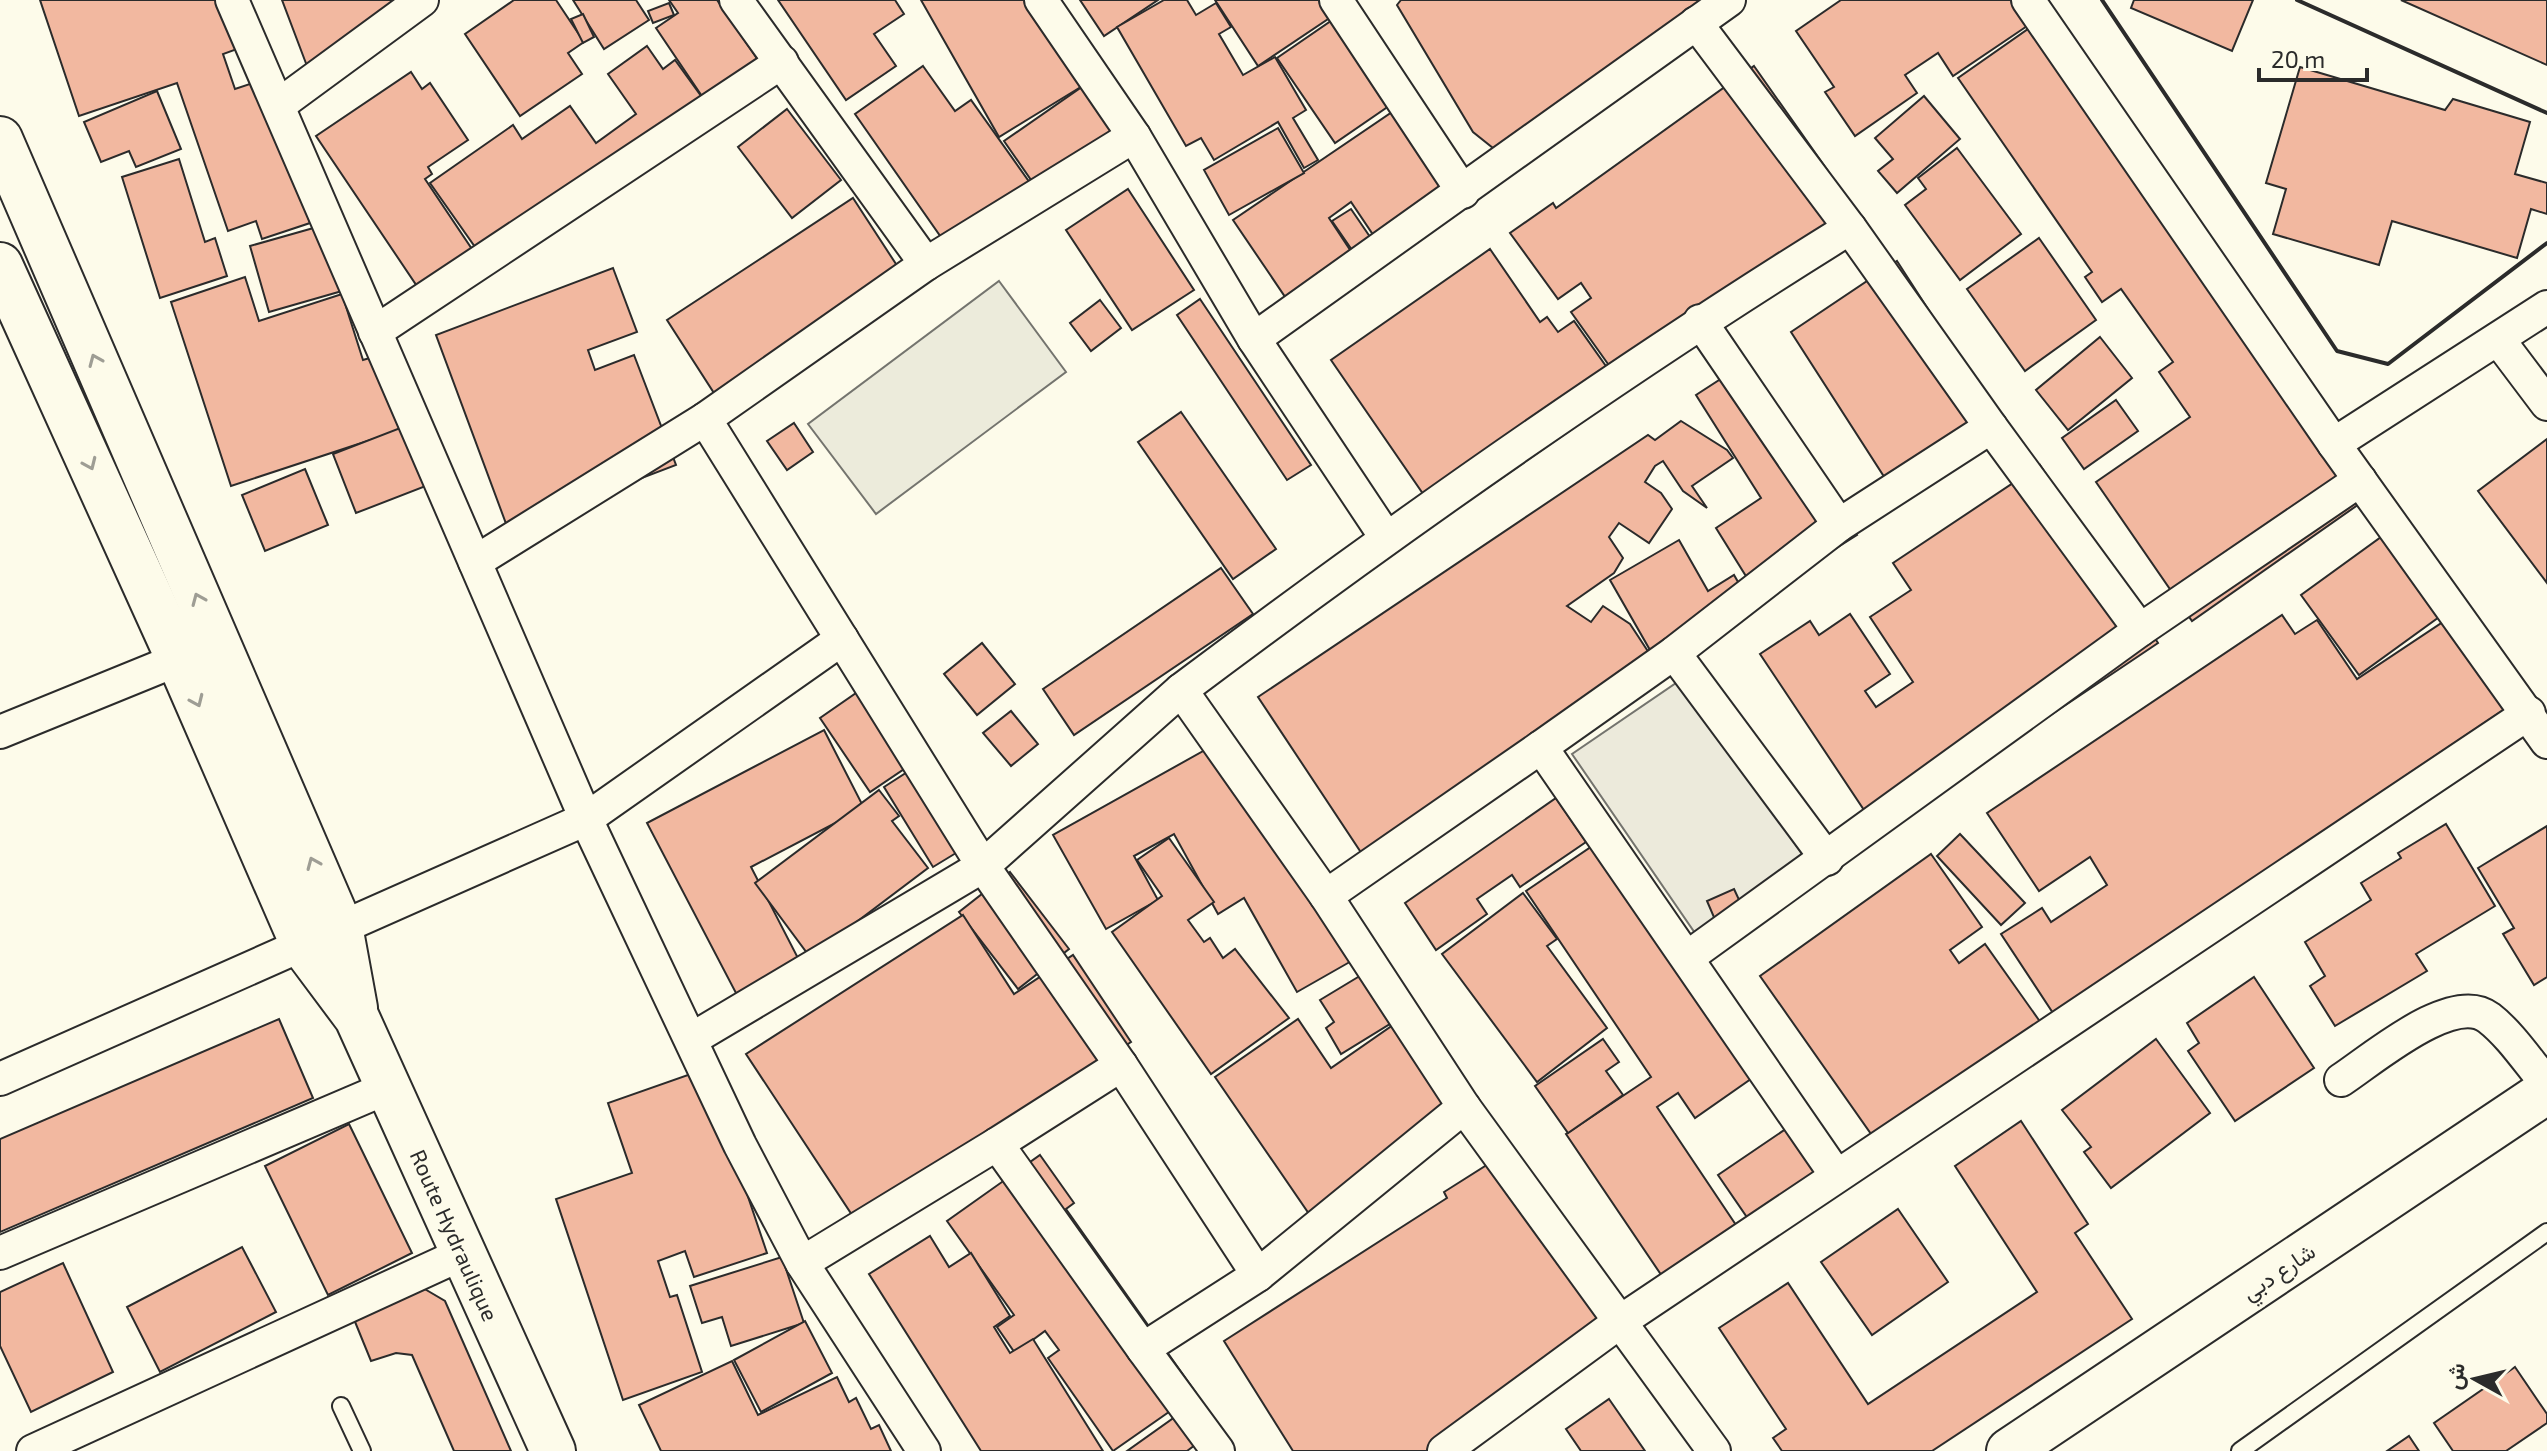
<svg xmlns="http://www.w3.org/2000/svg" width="2547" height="1451" viewBox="0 0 2547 1451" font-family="'Exo 2',Vazirmatn,sans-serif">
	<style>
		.green { fill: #ecebdb; stroke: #74746e; stroke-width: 2 }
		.parking { fill: #eceadb; stroke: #74746e; stroke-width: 2 }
		.building { fill: #f2b8a0; stroke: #2b2b2b; stroke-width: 2 }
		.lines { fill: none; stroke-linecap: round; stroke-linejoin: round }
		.service-casing { stroke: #2b2b2b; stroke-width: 20 }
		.minor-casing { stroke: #2b2b2b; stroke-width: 36 }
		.secondary-casing { stroke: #2b2b2b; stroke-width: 48 }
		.service { stroke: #fdfbea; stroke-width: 16 }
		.minor { stroke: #fdfbea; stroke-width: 32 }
		.secondary { stroke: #fdfbea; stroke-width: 44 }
		.wall { stroke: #2b2b2b; stroke-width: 4 }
		.oneway { stroke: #9e9d94 }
		.labels { text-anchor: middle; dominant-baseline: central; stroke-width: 6; stroke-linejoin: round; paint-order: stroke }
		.street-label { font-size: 22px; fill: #2b2b2b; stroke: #fdfbea }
	</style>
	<rect width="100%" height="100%" fill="#fdfbea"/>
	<path class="green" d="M999,281L1066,372L876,514L808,424Z"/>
	<path class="parking" d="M1682,679L1804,857L1695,933L1572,754Z"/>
	<g class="building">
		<path d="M40,0H236L251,44L223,54L235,89L262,80L310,223L262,239L256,221L228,231L177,83L79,116Z"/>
		<path d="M282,0H399L307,66Z"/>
		<path d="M514,0H556L584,42L568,53L582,74L520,116L465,34Z"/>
		<path d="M573,0H636L649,20L604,49Z"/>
		<path d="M669,0H717L769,76L714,114L656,28L678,13Z"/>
		<path d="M778,0H895L904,14L874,34L896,66L846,100Z"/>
		<path d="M921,0H1032L1084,85L999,137Z"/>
		<path d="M1080,0H1158L1104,36Z"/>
		<path d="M1164,0H1187L1196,15L1216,3L1231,27L1219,34L1243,75L1275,57L1306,110L1293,118L1318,160L1304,168L1278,122L1214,160L1201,138L1186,146L1117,27Z"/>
		<path d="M1215,0H1337L1343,9L1258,66Z"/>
		<path d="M1401,0H1706L1571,102L1493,148L1473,132L1397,5Z"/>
		<path d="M1841,0H2022L2036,20L1953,76L1938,53L1905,75L1917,93L1855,136L1825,92L1834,87L1796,31Z"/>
		<path d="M2134,0H2253L2232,51L2131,8Z"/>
		<path d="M2401,0H2547V65Z"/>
		<path d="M669,3L674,15L653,23L648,11Z"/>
		<path d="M1344,12L1402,97L1335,143L1277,58Z"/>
		<path d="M583,14L594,37L583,43L571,19Z"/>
		<path d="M2045,17L2372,495L2192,621L2096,482L2190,417L2159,372L2173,362L2121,289L2102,302L2085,277L2092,272L1958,78Z"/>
		<path d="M647,46L663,69L675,60L709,107L487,264L430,183L513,125L522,139L570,106L596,143L636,114L608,74Z"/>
		<path d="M923,66L955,111L971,100L1035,190L950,250L855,114Z"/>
		<path d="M1754,66L1828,171L1810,184L1847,236L1613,371L1571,312L1591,298L1581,283L1558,299L1510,233L1553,203L1556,208Z"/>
		<path d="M2300,67L2445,110L2453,99L2530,122L2515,174L2547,183V214L2531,209L2517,258L2392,221L2379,265L2273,234L2286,189L2266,183Z"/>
		<path d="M411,72L422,89L430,83L468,140L428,167L432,174L425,179L484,267L429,304L316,136Z"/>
		<path d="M1089,82L1123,131L1038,190L1004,141Z"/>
		<path d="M157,91L181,149L136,167L129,151L101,162L84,122Z"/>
		<path d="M1924,96L1960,139L1897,193L1878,171L1893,159L1875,138Z"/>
		<path d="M1401,106L1460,195L1382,248L1351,202L1329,218L1362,268L1296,313L1233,220Z"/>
		<path d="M787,109L841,180L792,218L738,147Z"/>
		<path d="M1278,128L1304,173L1229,215L1204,170Z"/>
		<path d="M1957,148L2021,234L1960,280L1905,205L1926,189L1918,178Z"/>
		<path d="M179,159L205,242L215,238L227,276L160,298L122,177Z"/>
		<path d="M1128,189L1194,290L1132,330L1066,230Z"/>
		<path d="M853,198L909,284L723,407L667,320Z"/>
		<path d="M1351,209L1381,253L1363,266L1332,221Z"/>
		<path d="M324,225L342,291L269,312L250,246Z"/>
		<path d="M2039,238L2096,320L2025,371L1967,289Z"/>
		<path d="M1490,249L1540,322L1547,317L1558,332L1574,321L1608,369L1581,387L1598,411L1441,520L1331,360Z"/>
		<path d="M1897,261L2008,433L1901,503L1791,332Z"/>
		<path d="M613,268L637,332L588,350L595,370L634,355L676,465L508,529L436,335Z"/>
		<path d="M245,277L259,321L342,294L363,360L383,354L407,428L231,486L171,302Z"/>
		<path d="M1200,299L1311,465L1287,480L1177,315Z"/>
		<path d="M1100,300L1121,328L1091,351L1070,323Z"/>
		<path d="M2100,337L2132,378L2068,430L2036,390Z"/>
		<path d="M1747,362L1857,535L1759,597L1716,528L1761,498L1696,395Z"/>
		<path d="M2116,400L2138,431L2084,469L2062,438Z"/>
		<path d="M1181,412L1276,549L1233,579L1138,442Z"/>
		<path d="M1681,421L1727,450L1733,458L1692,486L1707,508L1683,491L1663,461L1655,466L1645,482L1661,493L1672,509L1649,543L1619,523L1609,537L1623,558L1614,573L1567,606L1591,622L1603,606L1630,624L1653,659L1372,869L1258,697L1648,435L1655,440Z"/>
		<path d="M794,423L813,452L787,470L767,441Z"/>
		<path d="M408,425L431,484L356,513L333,454Z"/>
		<path d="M2547,439V583L2478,491Z"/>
		<path d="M2040,465L2158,643L1878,831L1760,654L1810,621L1819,635L1850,614L1890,674L1865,691L1876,707L1913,682L1870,617L1911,590L1893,563Z"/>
		<path d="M305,469L328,525L265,551L242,495Z"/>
		<path d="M2388,532L2446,612L2359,675L2301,595Z"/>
		<path d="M1679,540L1708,591L1734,575L1753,608L1658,664L1610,580Z"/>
		<path d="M1221,568L1253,614L1074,735L1043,689Z"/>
		<path d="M2455,614L2514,703L2053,1013L2001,934L2042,908L2051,922L2107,885L2090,857L2039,891L1987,813L2282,615L2295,634L2317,620L2357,679Z"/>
		<path d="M982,643L1015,684L977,715L944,674Z"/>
		<path d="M872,682L922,757L870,792L820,718Z"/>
		<path d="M1011,711L1038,744L1011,766L983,733Z"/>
		<path d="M824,730L864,808L751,867L800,962L737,995L647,823Z"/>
		<path d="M1230,736L1362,955L1297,992L1244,898L1218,914L1174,834L1134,856L1158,900L1106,929L1053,835Z"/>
		<path d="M929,758L979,839L933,867L884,787Z"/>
		<path d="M879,790L899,816L892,821L928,868L810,957L755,883Z"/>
		<path d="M1556,798L1586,842L1520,887L1512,875L1477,899L1487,914L1436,950L1405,903Z"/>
		<path d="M2446,824L2495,906L2416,954L2427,971L2335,1026L2310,986L2325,976L2305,942L2371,900L2361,883L2401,858L2398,853Z"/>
		<path d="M2547,826V977L2534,985L2503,934L2514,928L2478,868Z"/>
		<path d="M1610,834L1768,1067L1695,1118L1678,1093L1657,1107L1742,1234L1668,1285L1566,1134L1651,1077L1526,891Z"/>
		<path d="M1960,834L2025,903L2001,925L1937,856Z"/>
		<path d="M1169,838L1214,902L1188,920L1204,942L1210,938L1223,958L1235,949L1289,1018L1211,1074L1112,932L1162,896L1137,860Z"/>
		<path d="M1931,854L1982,927L1950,950L1959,963L1985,944L2041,1023L1876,1141L1760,976Z"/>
		<path d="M1010,872L1069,949L1018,989L959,912Z"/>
		<path d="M1734,889L1747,917L1719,929L1707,901Z"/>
		<path d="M1523,893L1557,939L1547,946L1607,1028L1537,1082L1442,954Z"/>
		<path d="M963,915L1014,994L1073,955L1131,1042L858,1224L746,1054Z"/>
		<path d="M1378,965L1416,1008L1341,1054L1326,1028L1334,1022L1320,1000Z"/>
		<path d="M2254,977L2314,1068L2235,1121L2188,1051L2199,1043L2187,1023Z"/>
		<path d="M1416,1009L1484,1108L1316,1224L1215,1077L1298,1019L1331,1068Z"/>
		<path d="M279,1019L313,1098L0,1232V1139Z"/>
		<path d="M1603,1039L1619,1062L1606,1071L1623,1095L1568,1133L1535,1086Z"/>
		<path d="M2156,1039L2210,1113L2111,1188L2084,1152L2091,1147L2062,1110Z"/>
		<path d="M705,1069L767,1253L694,1277L685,1251L658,1261L670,1297L677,1295L702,1372L623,1400L556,1199L632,1173L608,1103Z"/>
		<path d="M2021,1121L2088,1224L2075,1233L2132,1319L1932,1451H1782L1773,1438L1786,1429L1719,1328L1788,1283L1868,1404L2037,1292L1955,1166Z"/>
		<path d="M1796,1122L1831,1173L1753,1226L1718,1175Z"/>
		<path d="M349,1124L412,1253L328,1295L265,1166Z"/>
		<path d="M1509,1151L1620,1326L1435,1451H1293L1224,1341L1447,1198L1444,1192Z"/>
		<path d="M1040,1155L1074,1203L1066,1209L1196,1393L1113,1451L1048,1358L1059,1350L1045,1331L1015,1353L997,1327L1014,1315L947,1221Z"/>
		<path d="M1898,1209L1948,1282L1872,1335L1821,1262Z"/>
		<path d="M930,1236L949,1267L971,1253L1010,1316L994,1327L1010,1353L1033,1339L1103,1451H981L869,1274Z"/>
		<path d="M242,1247L276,1312L160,1372L127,1307Z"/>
		<path d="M782,1257L804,1323L731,1346L722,1317L702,1323L690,1286Z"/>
		<path d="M63,1263L113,1372L31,1412L0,1346V1292Z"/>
		<path d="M423,1288L445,1301L511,1451H454L412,1355L396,1353L371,1361L351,1312Z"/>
		<path d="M805,1321L832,1373L761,1412L734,1360Z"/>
		<path d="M732,1361L758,1415L837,1377L849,1402L856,1398L871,1429L879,1425L891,1451H661L639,1405Z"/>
		<path d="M2515,1367L2547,1414V1423L2506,1451H2453L2434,1423Z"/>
		<path d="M1609,1399L1645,1451H1581L1566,1429Z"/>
		<path d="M1196,1402L1215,1430L1187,1451H1127Z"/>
		<path d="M2409,1436L2419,1451H2387Z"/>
	</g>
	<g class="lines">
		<defs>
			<g id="service">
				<path d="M341,1406L362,1451"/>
				<path d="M2240,1451L2547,1232"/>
			</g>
			<g id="minor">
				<path d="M232,0L586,819L740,1145L802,1263L924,1451"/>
				<path d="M736,0L926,264L705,419L983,866L1121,1065L1258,1275"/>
				<path d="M1041,0L1134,136L1254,339L1729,0"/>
				<path d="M1336,0L1463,192"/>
				<path d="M2028,0L2334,444L2547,742"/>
				<path d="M1696,23L1850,228C1619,371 1398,527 1181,690L1326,896L1464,1107L1714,1451"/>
				<path d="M279,105L422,0"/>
				<path d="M926,264L1134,136"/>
				<path d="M1700,321L1839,525"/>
				<path d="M375,332L782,62"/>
				<path d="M1254,339L1385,536"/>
				<path d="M2498,339L2547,404"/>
				<path d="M1991,427L2140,630"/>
				<path d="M2334,444L2547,307"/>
				<path d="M475,562L705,419"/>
				<path d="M1674,653L1827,859"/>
				<path d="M0,732L199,651"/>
				<path d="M1326,896L1541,747"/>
				<path d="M1688,957L2140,630L2360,480"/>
				<path d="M692,1039L983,866L1181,690"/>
				<path d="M1121,1065L997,1144L1143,1349"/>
				<path d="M0,1079L586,819L842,639"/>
				<path d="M2341,1080C2373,1059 2453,990 2489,1018C2511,1035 2529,1063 2547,1084"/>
				<path d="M1836,1175L1541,747L1674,653L1839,525L1991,427L1850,228"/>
				<path d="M0,1253L389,1087"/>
				<path d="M802,1263L997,1144"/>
				<path d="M33,1451L464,1253"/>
				<path d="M1218,1451L1143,1349L1258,1275L1464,1107"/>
				<path d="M1444,1451L1621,1321L2529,713"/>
			</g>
			<g id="secondary">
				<path d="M0,139L340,926L355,1008"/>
				<path d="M0,265L179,660L304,947L357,1018L553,1451"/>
				<path d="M2009,1451L2547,1091"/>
			</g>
		</defs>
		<use href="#service" class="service-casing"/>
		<use href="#minor" class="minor-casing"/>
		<use href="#secondary" class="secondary-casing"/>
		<use href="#service" class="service"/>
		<use href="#minor" class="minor"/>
		<use href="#secondary" class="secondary"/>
		<g class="wall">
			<path d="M2102,0L2337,351L2388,364L2547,243"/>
			<path d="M2297,0L2547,113"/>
		</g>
	</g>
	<defs><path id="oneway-chevron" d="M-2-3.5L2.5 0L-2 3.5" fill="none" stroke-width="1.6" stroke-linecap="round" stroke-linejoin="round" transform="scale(2)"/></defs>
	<g class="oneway">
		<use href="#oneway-chevron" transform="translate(95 360) rotate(-113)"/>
		<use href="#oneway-chevron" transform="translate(90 464) rotate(66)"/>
		<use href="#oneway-chevron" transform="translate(198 599) rotate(-113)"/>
		<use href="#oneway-chevron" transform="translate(197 701) rotate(66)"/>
		<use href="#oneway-chevron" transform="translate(313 863) rotate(-113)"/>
	</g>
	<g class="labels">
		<g class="street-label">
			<text transform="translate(455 1235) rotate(66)">Route Hydraulique</text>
			<text transform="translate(2278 1271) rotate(-34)">شارع دبي</text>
		</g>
	</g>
	<g transform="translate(2475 1379) rotate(278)" stroke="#fdfbea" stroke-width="6" paint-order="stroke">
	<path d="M0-6L14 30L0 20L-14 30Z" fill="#2b2b2b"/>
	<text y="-12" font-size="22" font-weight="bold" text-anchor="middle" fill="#2b2b2b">ش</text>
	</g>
	<path d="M2259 68v12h108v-12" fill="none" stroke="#2b2b2b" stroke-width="4"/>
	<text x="2271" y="68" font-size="24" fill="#2b2b2b" stroke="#fdfbea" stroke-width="6" paint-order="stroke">20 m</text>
</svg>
